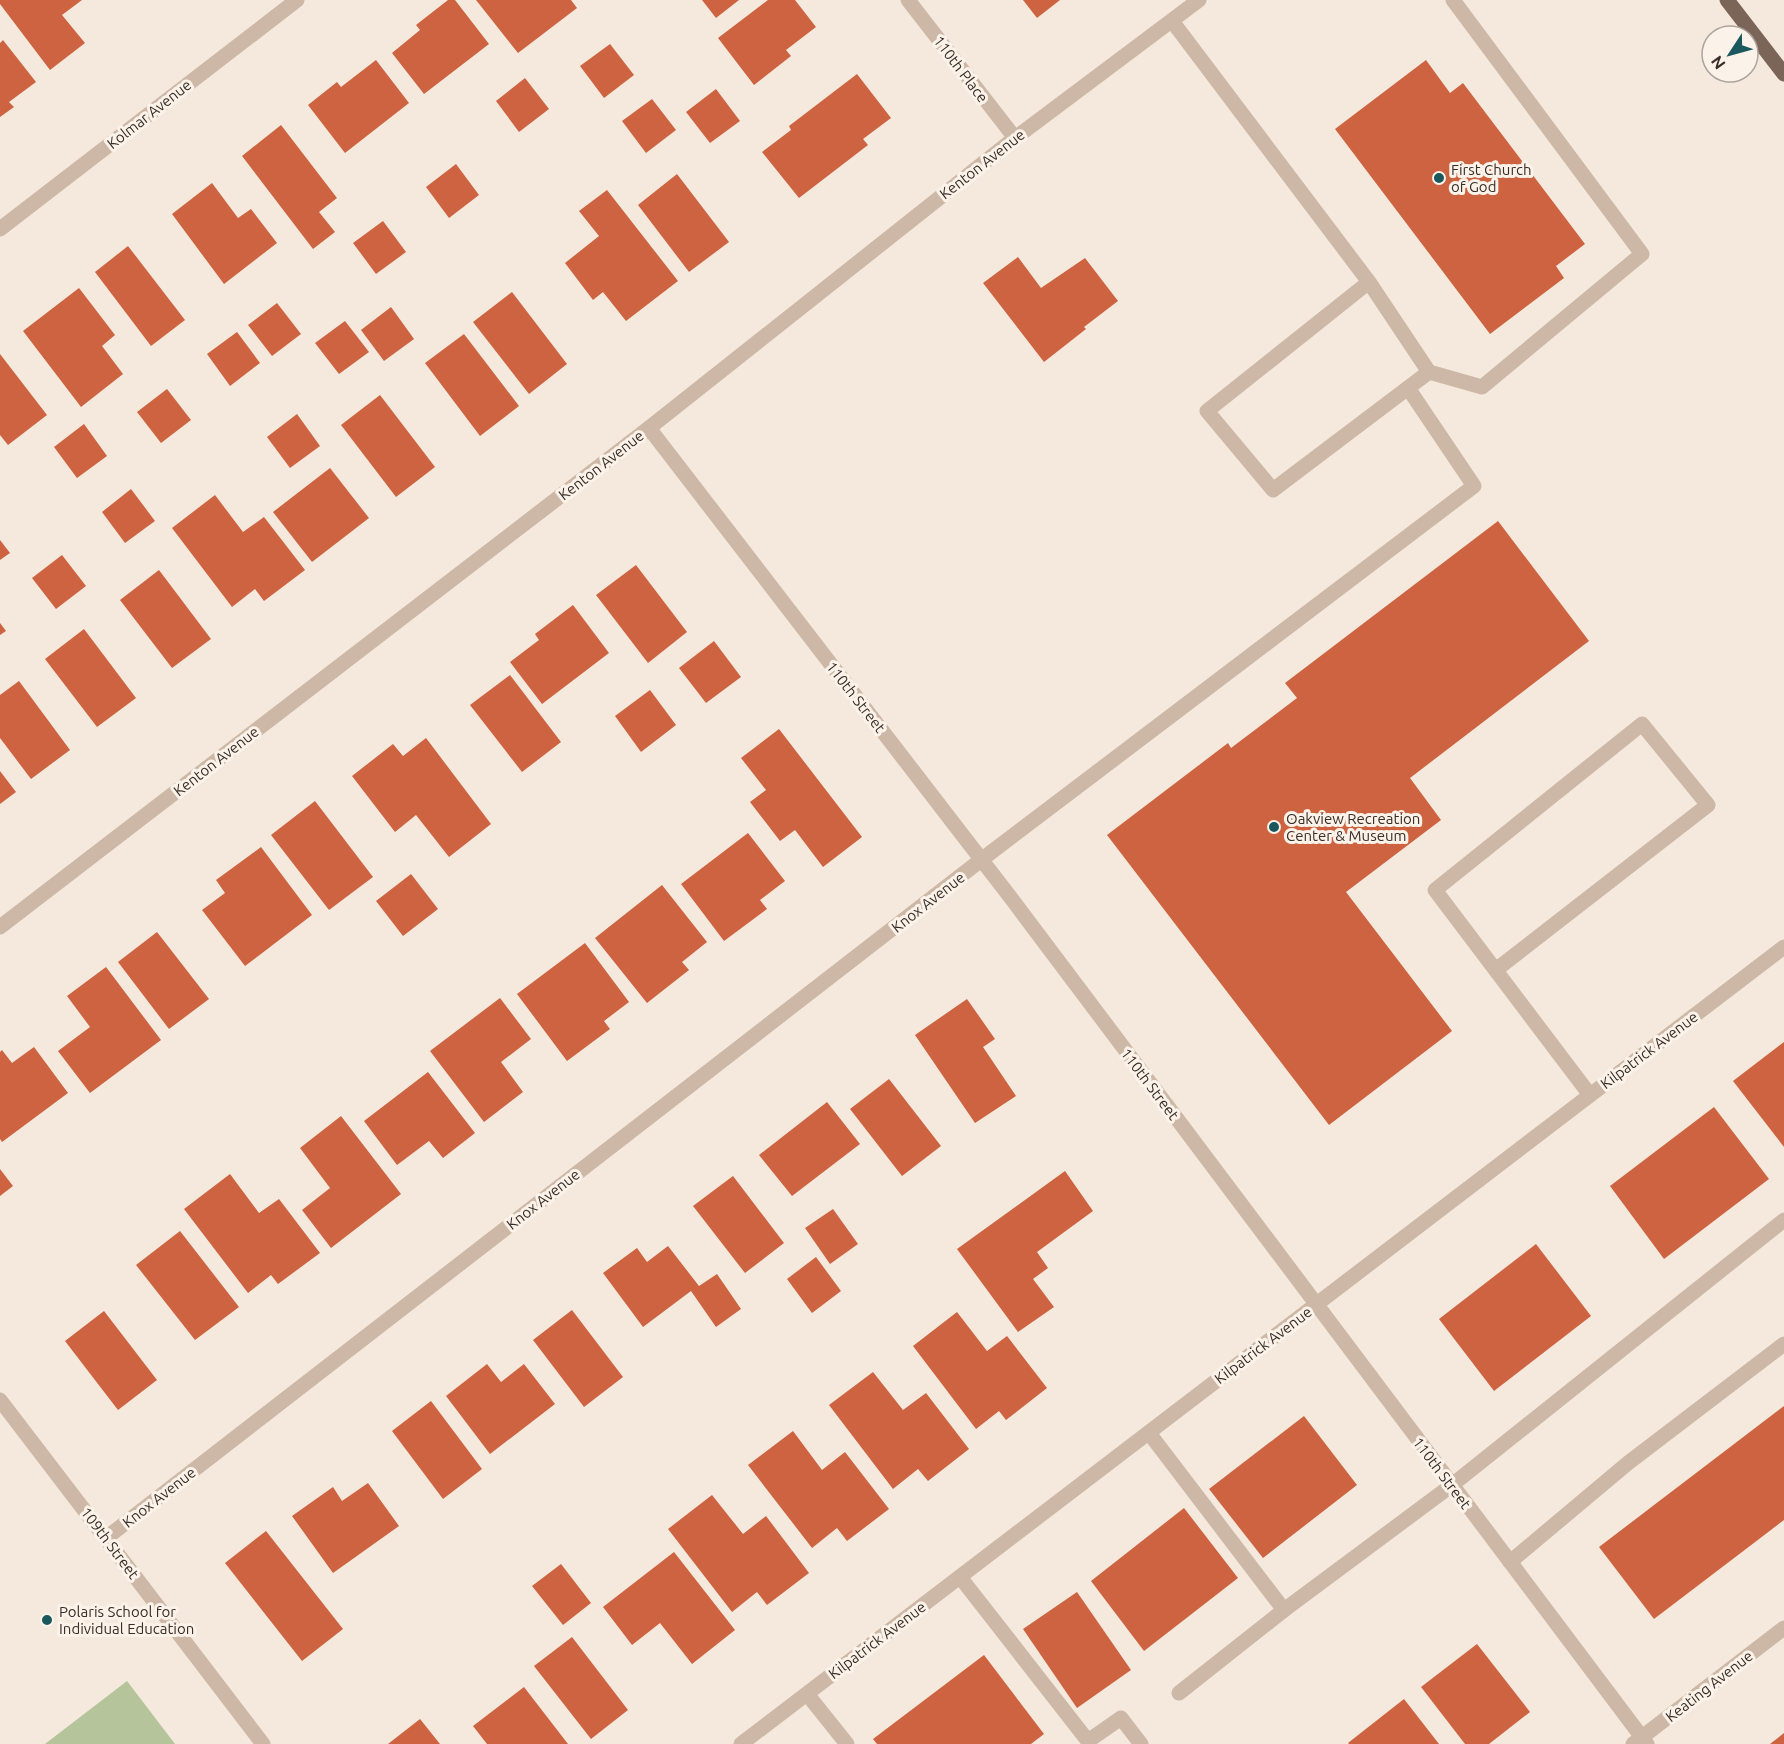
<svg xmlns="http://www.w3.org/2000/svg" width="1784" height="1744" viewBox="0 0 1784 1744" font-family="Ubuntu,sans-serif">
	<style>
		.grass { fill: #b6c49b }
		.building { fill: #cd6340 }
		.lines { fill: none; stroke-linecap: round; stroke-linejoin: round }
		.minor { stroke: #cdb8a7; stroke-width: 15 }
		.major { stroke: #7b6458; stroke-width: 15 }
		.poi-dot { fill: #1b585d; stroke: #fbf3e9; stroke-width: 2 }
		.labels { text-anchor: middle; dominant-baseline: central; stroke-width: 6; stroke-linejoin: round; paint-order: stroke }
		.street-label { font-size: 15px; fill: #382d28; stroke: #fbf3e9 }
		.poi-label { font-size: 15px; fill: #382d28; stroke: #fbf3e9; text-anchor: start }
	</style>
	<rect width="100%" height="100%" fill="#f4e9dc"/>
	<path class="grass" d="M127,1681L175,1744H44H45Z"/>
	<g class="building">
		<path d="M0,0H82L62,15L85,43L50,70L0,4Z"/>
		<path d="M448,0H455L489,44L424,94L392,53L420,30L416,25Z"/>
		<path d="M476,0H571L577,8L518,53Z"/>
		<path d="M702,0H739L716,18Z"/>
		<path d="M768,0H795L816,27L786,50L791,56L754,85L718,38Z"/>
		<path d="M1023,0H1060L1037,18Z"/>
		<path d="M3,40L36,82L9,102L14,107L0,117V43Z"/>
		<path d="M610,44L634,75L604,98L580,66Z"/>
		<path d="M376,60L409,103L345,153L308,105L337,82L341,87Z"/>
		<path d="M1426,60L1450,93L1463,83L1585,244L1556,266L1564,278L1490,334L1335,129Z"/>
		<path d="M857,74L891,118L863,139L868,145L799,198L762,152L791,130L789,126Z"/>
		<path d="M525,78L549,109L519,132L496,101Z"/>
		<path d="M716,89L740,121L710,143L686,112Z"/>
		<path d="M652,99L676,130L646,153L622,121Z"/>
		<path d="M281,125L337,198L319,212L335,232L313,249L242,156Z"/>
		<path d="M456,164L479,195L449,218L426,187Z"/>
		<path d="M677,174L729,242L689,272L638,205Z"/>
		<path d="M212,183L238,218L251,209L277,243L224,284L172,214Z"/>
		<path d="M607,190L678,281L626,321L603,292L593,300L565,263L599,236L579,211Z"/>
		<path d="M383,221L406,252L376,274L353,243Z"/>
		<path d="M128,246L185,320L151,346L95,272Z"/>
		<path d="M1018,257L1041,288L1085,258L1118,301L1084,327L1086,329L1044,362L983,283Z"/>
		<path d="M79,288L115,335L102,346L123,374L81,407L23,331Z"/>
		<path d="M512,292L567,364L529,394L473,322Z"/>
		<path d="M277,303L301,334L272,356L248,325Z"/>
		<path d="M391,307L414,339L384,361L361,330Z"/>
		<path d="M345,321L369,352L339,374L315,343Z"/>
		<path d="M237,332L260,363L230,386L207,354Z"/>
		<path d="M464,334L519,406L480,436L425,363Z"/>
		<path d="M0,354L47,415L8,445L0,435Z"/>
		<path d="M167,389L191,420L161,443L137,412Z"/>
		<path d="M380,395L435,467L396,497L341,425Z"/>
		<path d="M297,414L320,446L290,468L267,437Z"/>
		<path d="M84,424L107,456L77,478L54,447Z"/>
		<path d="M330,468L369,518L312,562L273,512Z"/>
		<path d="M131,489L155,521L125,543L102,512Z"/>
		<path d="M215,495L243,532L264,517L305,570L264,601L255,589L232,607L172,528Z"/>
		<path d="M1498,521L1589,641L1410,778L1441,820L1346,892L1452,1031L1329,1125L1107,835L1228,743L1231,748L1297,698L1285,683Z"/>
		<path d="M0,540L10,553L0,560Z"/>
		<path d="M62,555L86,586L56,609L32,578Z"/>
		<path d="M636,565L687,632L648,663L596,595Z"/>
		<path d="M159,570L211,639L172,668L120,600Z"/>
		<path d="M573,605L609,653L542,704L510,662L539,640L535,634Z"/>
		<path d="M0,623L6,631L0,635Z"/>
		<path d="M84,629L136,698L97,727L45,659Z"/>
		<path d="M714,641L741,677L706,703L679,668Z"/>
		<path d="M510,675L561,742L522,772L470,705Z"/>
		<path d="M19,681L70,750L31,779L0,738V695Z"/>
		<path d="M650,690L676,725L641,752L615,716Z"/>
		<path d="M779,729L862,837L823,867L795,830L780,841L750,802L766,790L741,758Z"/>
		<path d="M426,738L491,824L449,857L416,815L395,832L352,776L393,744L403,756Z"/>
		<path d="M0,771L16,792L0,804Z"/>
		<path d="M315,801L373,877L329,910L271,835Z"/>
		<path d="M748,833L785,881L760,900L767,909L724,941L681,884Z"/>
		<path d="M261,847L312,915L245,966L202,910L225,893L216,880Z"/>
		<path d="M411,874L438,909L403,936L376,901Z"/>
		<path d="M662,885L707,942L682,962L689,970L647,1003L595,938Z"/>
		<path d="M157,932L209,999L169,1029L118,962Z"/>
		<path d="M585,943L629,1002L604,1021L610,1029L567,1061L517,994Z"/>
		<path d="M106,967L161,1040L90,1093L58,1051L90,1027L67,996Z"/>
		<path d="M500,998L531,1039L501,1062L523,1092L484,1122L430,1051Z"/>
		<path d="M967,999L995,1039L983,1047L1016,1096L975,1123L915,1035Z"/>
		<path d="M1784,1042V1147L1733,1081Z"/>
		<path d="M34,1047L68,1093L2,1142L0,1139V1052L2,1050L12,1063Z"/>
		<path d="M428,1072L475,1133L443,1158L429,1141L397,1165L364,1121Z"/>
		<path d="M889,1079L941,1146L902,1176L850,1109Z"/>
		<path d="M827,1102L860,1144L792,1196L759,1155Z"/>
		<path d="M1714,1107L1769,1179L1664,1259L1610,1186Z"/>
		<path d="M341,1116L401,1194L331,1248L302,1210L330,1188L300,1148Z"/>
		<path d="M0,1169L13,1186L0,1196Z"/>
		<path d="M1065,1171L1093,1211L1037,1252L1048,1268L1033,1279L1054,1307L1018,1332L957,1249Z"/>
		<path d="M230,1174L259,1213L279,1199L320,1253L278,1284L271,1275L248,1293L184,1209Z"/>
		<path d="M733,1176L784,1243L745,1273L693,1206Z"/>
		<path d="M833,1209L858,1244L830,1264L805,1228Z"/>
		<path d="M180,1231L239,1307L195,1340L136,1265Z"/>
		<path d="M1536,1244L1591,1316L1494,1391L1439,1319Z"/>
		<path d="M668,1246L699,1286L717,1274L741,1309L716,1327L691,1291L643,1327L603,1273L637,1248L647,1262Z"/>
		<path d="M816,1257L841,1291L812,1313L787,1279Z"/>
		<path d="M572,1310L623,1377L584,1407L533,1340Z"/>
		<path d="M104,1311L157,1380L118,1410L65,1341Z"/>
		<path d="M957,1312L987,1351L1007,1336L1047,1388L1006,1420L999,1411L976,1429L913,1346Z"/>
		<path d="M487,1364L501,1382L524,1364L555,1404L490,1454L446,1396Z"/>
		<path d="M873,1372L903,1410L926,1393L969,1449L928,1481L918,1469L893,1489L829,1405Z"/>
		<path d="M431,1401L482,1469L443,1499L392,1431Z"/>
		<path d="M1784,1406V1520L1654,1619L1599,1547Z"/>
		<path d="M1304,1416L1357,1485L1263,1558L1209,1489Z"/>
		<path d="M793,1431L822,1470L845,1452L889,1509L847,1541L837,1528L812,1548L748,1465Z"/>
		<path d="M368,1483L399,1526L333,1573L292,1516L333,1487L342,1501Z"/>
		<path d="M712,1495L743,1534L766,1516L809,1573L767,1605L757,1592L732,1612L668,1529Z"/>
		<path d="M1184,1508L1238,1578L1144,1651L1091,1581Z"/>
		<path d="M266,1531L343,1629L302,1661L225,1563Z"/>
		<path d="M674,1552L735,1630L692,1664L660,1623L632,1645L603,1607Z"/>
		<path d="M561,1564L591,1603L563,1625L532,1586Z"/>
		<path d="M1077,1592L1131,1670L1077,1708L1023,1629Z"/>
		<path d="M572,1637L628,1710L591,1739L534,1666Z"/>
		<path d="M1477,1644L1530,1712L1489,1744H1465L1421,1687Z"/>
		<path d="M984,1655L1044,1734L1031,1744H877L873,1739Z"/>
		<path d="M524,1687L568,1744H487L473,1726Z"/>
		<path d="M1404,1699L1439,1744H1349L1348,1743Z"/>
		<path d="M420,1719L440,1744H388Z"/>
		<path d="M1784,1733V1744H1770Z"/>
	</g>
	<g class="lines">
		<g class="minor">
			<path d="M908,0L1015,138"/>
			<path d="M1172,21L1369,282L1429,372L1273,490L1207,411L1369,282"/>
			<path d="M0,229L297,0"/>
			<path d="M1429,372L1482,387L1642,254L1453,0"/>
			<path d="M649,428L1011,898L1647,1744"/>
			<path d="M0,927L649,428L1015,138L1199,0"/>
			<path d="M1497,969L1708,805L1642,724L1435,890L1590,1095"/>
			<path d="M0,1400L263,1744"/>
			<path d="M1149,1433L1284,1610"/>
			<path d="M106,1538L981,860L1474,486L1408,388"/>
			<path d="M1510,1562L1628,1463L1784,1344"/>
			<path d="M960,1577L1088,1741L1121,1718L1141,1744"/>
			<path d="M1179,1693L1284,1610L1452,1485L1784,1220"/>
			<path d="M807,1694L847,1744"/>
			<path d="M741,1744L1784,947"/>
			<path d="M1633,1744L1784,1628"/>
		</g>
		<path class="major" d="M1727,0L1784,74"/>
	</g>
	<g class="poi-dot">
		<circle cx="1439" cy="178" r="6"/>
		<circle cx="1274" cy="827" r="6"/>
		<circle cx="47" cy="1620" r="6"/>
	</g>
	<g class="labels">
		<g class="street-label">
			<text transform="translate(961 69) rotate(53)">110th Place</text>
			<text transform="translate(149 114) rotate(-38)">Kolmar Avenue</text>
			<text transform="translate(982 164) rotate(-38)">Kenton Avenue</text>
			<text transform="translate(601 465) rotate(-38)">Kenton Avenue</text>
			<text transform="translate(856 697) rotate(52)">110th Street</text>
			<text transform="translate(216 761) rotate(-38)">Kenton Avenue</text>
			<text transform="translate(928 902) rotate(-38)">Knox Avenue</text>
			<text transform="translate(1649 1050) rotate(-37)">Kilpatrick Avenue</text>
			<text transform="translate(1150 1084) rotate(53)">110th Street</text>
			<text transform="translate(543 1199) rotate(-38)">Knox Avenue</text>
			<text transform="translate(1263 1345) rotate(-37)">Kilpatrick Avenue</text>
			<text transform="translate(1442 1473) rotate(53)">110th Street</text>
			<text transform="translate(159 1497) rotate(-38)">Knox Avenue</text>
			<text transform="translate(110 1543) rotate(53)">109th Street</text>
			<text transform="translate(877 1640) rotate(-37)">Kilpatrick Avenue</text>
			<text transform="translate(1709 1686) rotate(-38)">Keating Avenue</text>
		</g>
		<g class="poi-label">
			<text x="1451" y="169">First Church<tspan x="1451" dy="17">of God</tspan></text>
			<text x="1286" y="818">Oakview Recreation<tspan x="1286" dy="17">Center &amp; Museum</tspan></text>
			<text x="59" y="1611">Polaris School for<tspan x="59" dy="17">Individual Education</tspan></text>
		</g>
	</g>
	<g transform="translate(1730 54) rotate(234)"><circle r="28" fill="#fbf3e9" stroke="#ada49c" stroke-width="1.5"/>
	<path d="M0-4.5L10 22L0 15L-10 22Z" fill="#1b585d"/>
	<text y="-9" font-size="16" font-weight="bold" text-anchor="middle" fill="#382d28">N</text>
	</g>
</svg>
